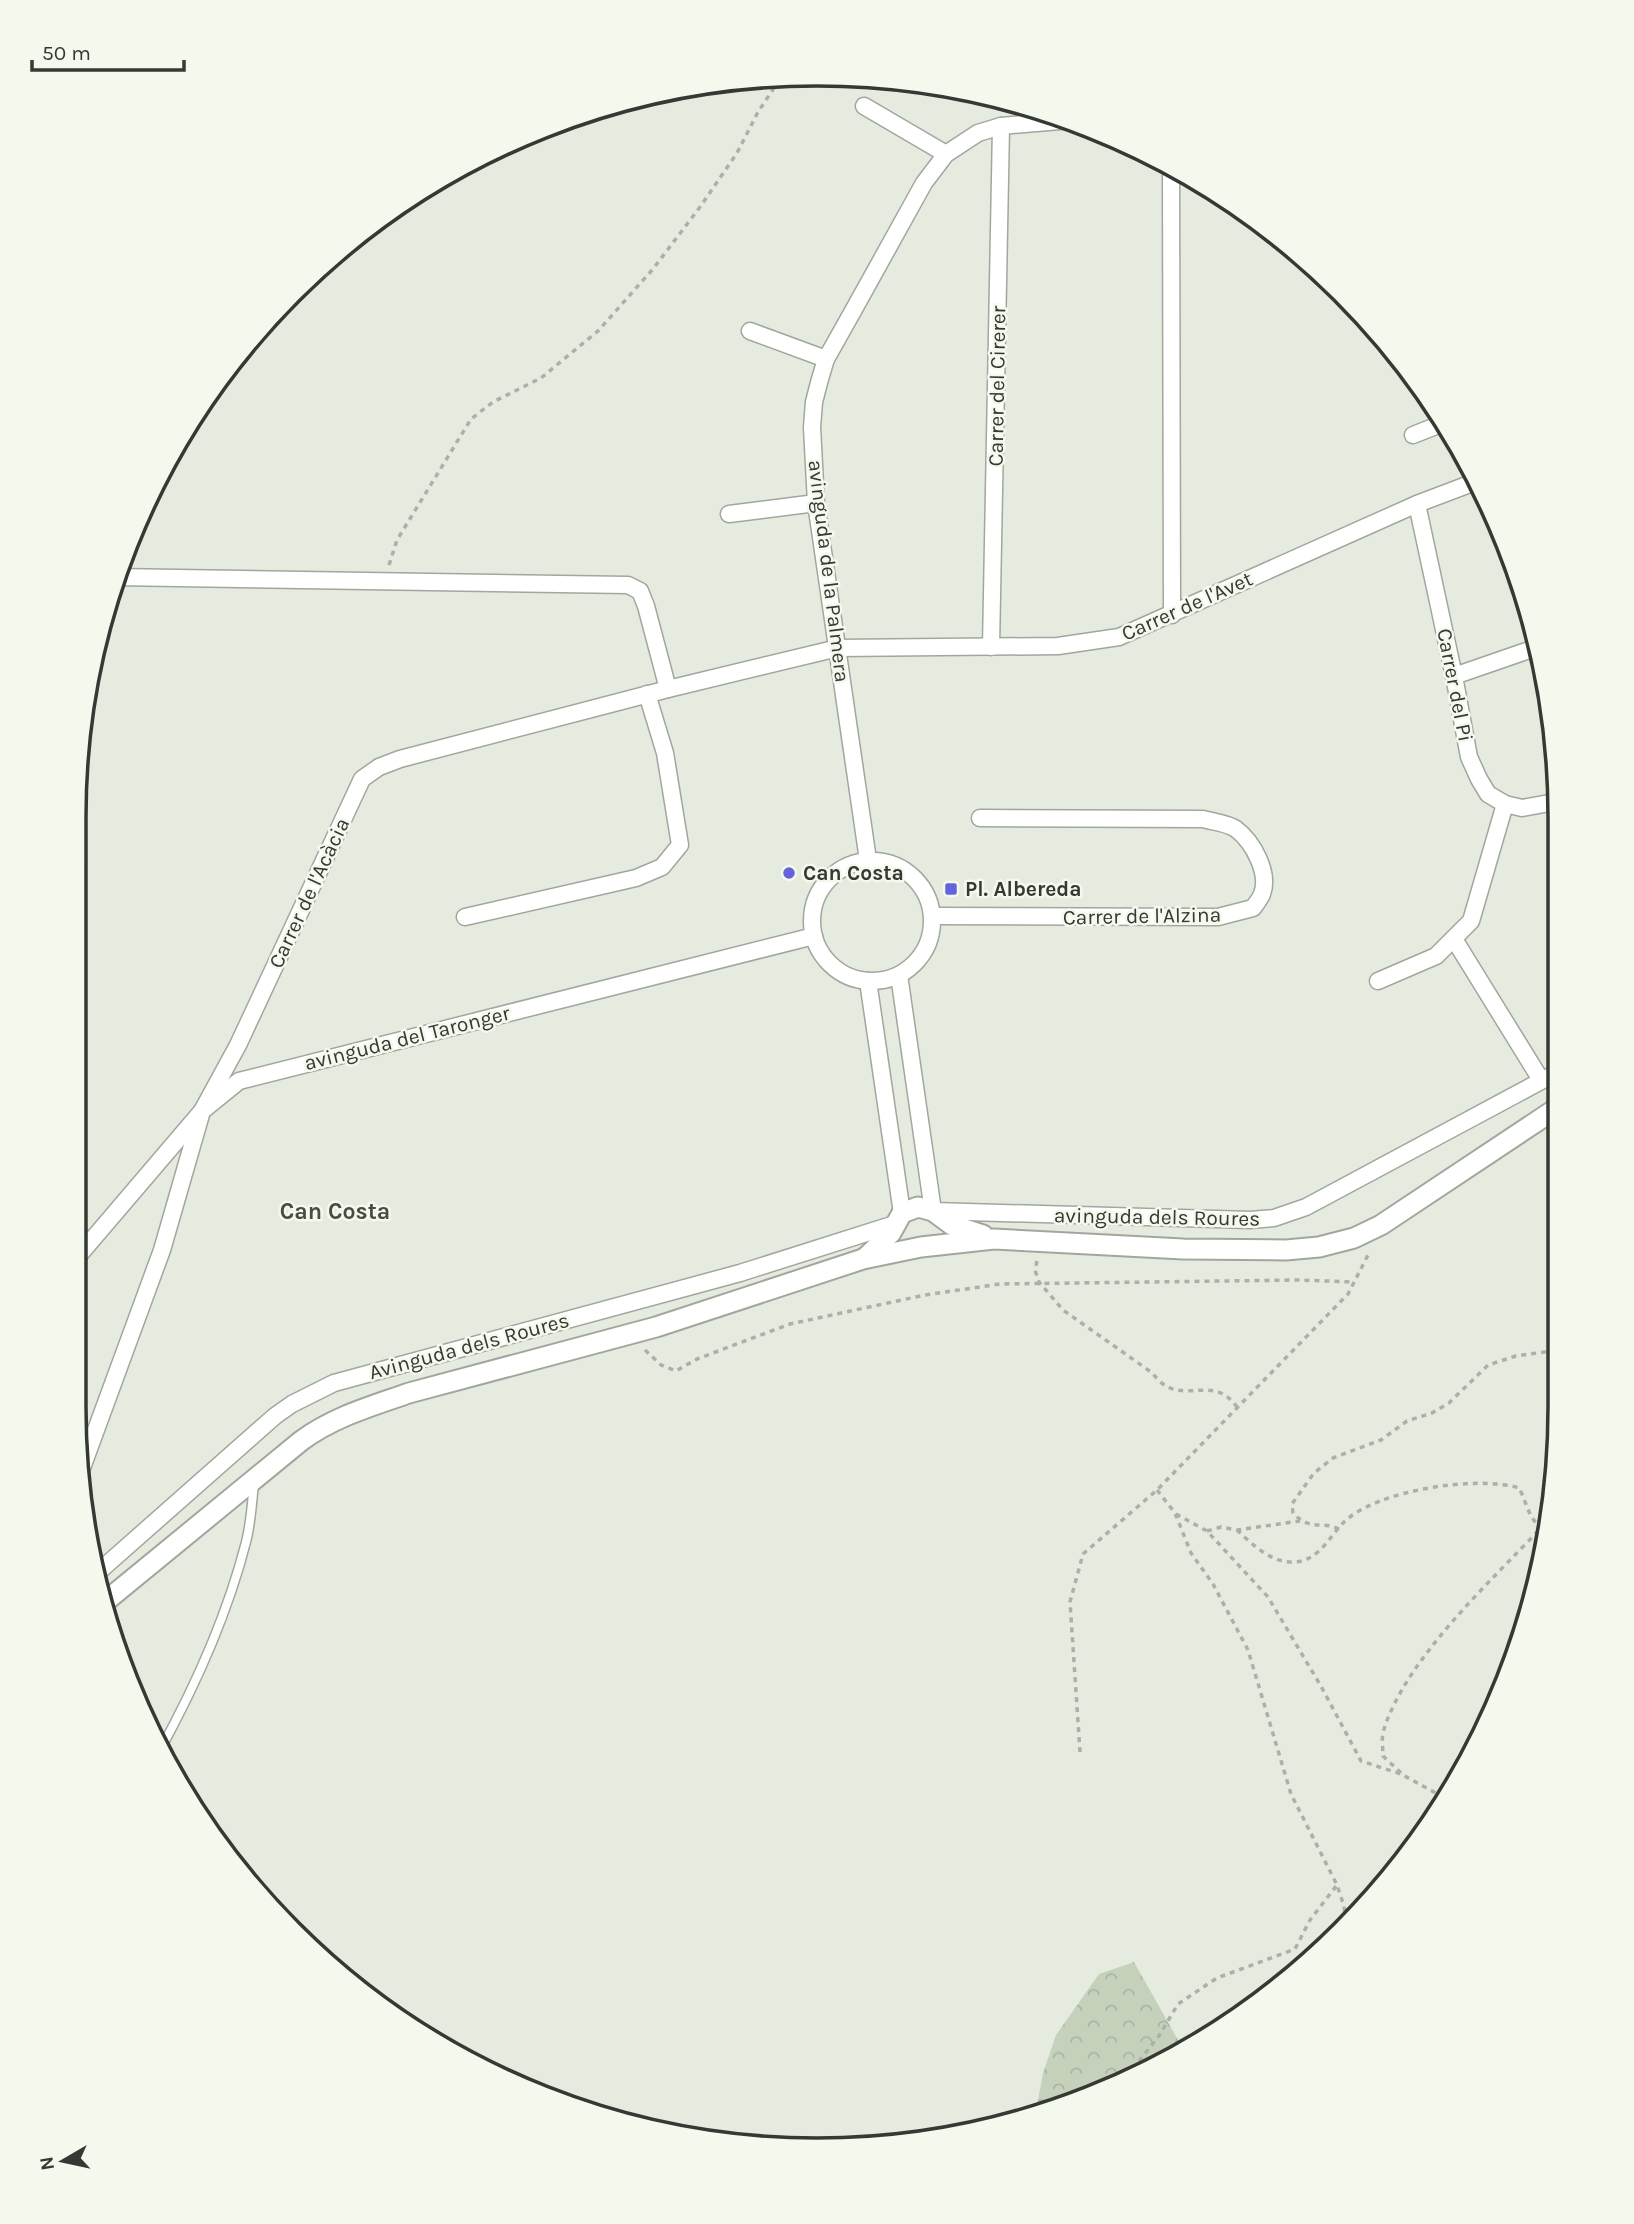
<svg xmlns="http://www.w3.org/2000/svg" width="1634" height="2224" viewBox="0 0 1634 2224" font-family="Karla,sans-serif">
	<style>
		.forest { fill: url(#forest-crowns) }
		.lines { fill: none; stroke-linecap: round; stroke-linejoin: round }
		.service-casing { stroke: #a2a79d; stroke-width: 11 }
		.minor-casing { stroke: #a2a79d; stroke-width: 19 }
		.tertiary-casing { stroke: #a2a79d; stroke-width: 23 }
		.path { stroke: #acb0a8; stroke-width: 3.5; stroke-dasharray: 5 5; stroke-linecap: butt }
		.service { stroke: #fff; stroke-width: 8 }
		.minor { stroke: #fff; stroke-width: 16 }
		.tertiary { stroke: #fff; stroke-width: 19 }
		.poi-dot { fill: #6463db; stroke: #f3f9ed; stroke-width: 2.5 }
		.labels { text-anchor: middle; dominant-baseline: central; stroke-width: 5; stroke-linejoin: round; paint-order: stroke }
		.street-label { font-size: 21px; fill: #363834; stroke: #f3f9ed }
		.poi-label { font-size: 21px; font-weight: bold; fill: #363834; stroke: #f3f9ed; text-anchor: start }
		.neighbourhood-label { font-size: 23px; font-weight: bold; fill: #484d43; stroke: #f3f9ed }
		.rim { fill: none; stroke: #363834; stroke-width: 3.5 }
	</style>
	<defs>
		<pattern id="forest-crowns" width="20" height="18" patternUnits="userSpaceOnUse" patternTransform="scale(1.75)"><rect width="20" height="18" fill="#c6d1bc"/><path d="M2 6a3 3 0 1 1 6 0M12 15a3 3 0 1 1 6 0" fill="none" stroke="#abb4a2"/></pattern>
	</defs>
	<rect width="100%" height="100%" fill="#e6ebe0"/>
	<path class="forest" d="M1134,1962L1182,2047L1102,2094L1036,2111L1043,2073L1056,2035L1099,1974Z"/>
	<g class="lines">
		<defs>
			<path id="service" d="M159,1752C196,1685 227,1616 246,1542C251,1523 252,1502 254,1483"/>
			<g id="minor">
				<path d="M864,106L946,154"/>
				<path d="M1171,165L1172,615"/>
				<path d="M750,331L826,359"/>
				<path d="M1413,435L1441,424"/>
				<path d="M1417,504L1454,676L1469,757L1479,779L1488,794L1505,804L1522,808L1555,802"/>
				<path d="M729,514L816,503"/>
				<path d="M115,577L628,585L640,591L646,606L668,689"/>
				<path d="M991,647L1001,126"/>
				<path d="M1454,676L1535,648"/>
				<path d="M868,860L816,503L812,427L814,402L820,379L826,359L853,311L924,183L946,154L978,133L1001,126L1072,120"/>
				<circle cx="872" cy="921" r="60"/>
				<path d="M934,916L1218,917L1253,908C1256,904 1260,899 1262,894C1270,873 1253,842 1236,829C1227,823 1214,822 1203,819L980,818"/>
				<path d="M465,917L636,878L662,867L680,845L665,753L647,694"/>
				<path d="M1454,939L1541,1080"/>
				<path d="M899,975L933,1211L1250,1220L1274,1218L1306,1207L1556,1073"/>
				<path d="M868,981L902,1213"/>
				<path d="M1378,981L1436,956L1471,921L1505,804"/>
				<path d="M74,1261L202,1111L239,1081L814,936"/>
				<path d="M82,1468L162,1250L202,1111L238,1045L362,779L379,767L400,759L668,689L838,648L1058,646L1119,637L1417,504L1475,482"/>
				<path d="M96,1574L275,1416L292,1404L334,1383L740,1273L898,1223"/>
			</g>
			<g id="tertiary">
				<path d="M865,1258L891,1233L902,1213L918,1207L933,1211L952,1225L983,1235"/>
				<path d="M101,1605L301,1441C333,1417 372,1406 409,1393L656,1327L863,1259L921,1247L994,1239L1183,1249L1286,1250L1319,1247L1354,1238L1381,1225L1557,1108"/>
			</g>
		</defs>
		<use href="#service" class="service-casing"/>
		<use href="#minor" class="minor-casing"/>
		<use href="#tertiary" class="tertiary-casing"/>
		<g class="path">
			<path d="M389,565L397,540L471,419L493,402L541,378L598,331L653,269L700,207L737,153L758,112L774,88L790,76"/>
			<path d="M1037,1261L1035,1270L1039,1282L1063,1310L1151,1372C1155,1376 1159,1381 1163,1384C1188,1402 1214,1375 1237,1407"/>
			<path d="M645,1350L661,1365L676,1371L697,1359L790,1324L925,1295L1000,1284L1298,1280L1354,1282"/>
			<path d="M1157,1490L1175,1513L1191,1553L1213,1584L1248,1650L1291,1794L1337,1885L1344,1906L1346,1926"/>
			<path d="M1176,1514L1207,1531L1268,1597L1322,1688L1361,1761L1401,1774L1443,1797"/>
			<path d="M1339,1529C1320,1520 1311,1532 1293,1513L1292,1504L1304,1487L1314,1473L1333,1458L1381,1440L1407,1421L1432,1413L1449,1403L1488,1365L1516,1356L1558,1350"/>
			<path d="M1237,1530C1253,1545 1272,1564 1296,1562C1319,1560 1330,1536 1344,1522C1377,1490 1477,1475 1519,1488C1527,1502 1529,1525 1547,1529"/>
			<path d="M1207,1531L1221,1527L1237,1530L1300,1521"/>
			<path d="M1080,1752L1070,1602L1083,1554L1157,1490L1348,1294L1369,1253"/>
			<path d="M1401,1773L1383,1756C1383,1748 1381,1737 1384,1729C1407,1658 1489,1583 1541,1528"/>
			<path d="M1128,2078L1136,2065L1159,2036L1178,2004L1217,1978L1295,1949L1310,1920L1337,1885"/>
		</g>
		<use href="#service" class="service"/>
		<use href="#minor" class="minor"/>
		<use href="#tertiary" class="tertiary"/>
	</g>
	<g class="poi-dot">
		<circle cx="789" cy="873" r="7"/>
		<rect x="944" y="882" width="14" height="14" rx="3.5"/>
	</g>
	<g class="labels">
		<g class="street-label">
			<text transform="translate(997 386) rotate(-89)">Carrer del Cirerer</text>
			<text transform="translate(829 571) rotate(83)">avinguda de la Palmera</text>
			<text transform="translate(1187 606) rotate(-24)">Carrer de l'Avet</text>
			<text transform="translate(1455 685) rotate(79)">Carrer del Pi</text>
			<text transform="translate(309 893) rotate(-65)">Carrer de l'Acàcia</text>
			<text transform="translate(1142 916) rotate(-1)">Carrer de l'Alzina</text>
			<text transform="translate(407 1038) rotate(-14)">avinguda del Taronger</text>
			<text transform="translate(1157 1217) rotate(1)">avinguda dels Roures</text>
			<text transform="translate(469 1346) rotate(-15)">Avinguda dels Roures</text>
		</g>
		<g class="poi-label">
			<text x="803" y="873">Can Costa</text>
			<text x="965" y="889">Pl. Albereda</text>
		</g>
		<g class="neighbourhood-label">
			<text x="335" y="1211">Can Costa</text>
		</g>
	</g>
	<path d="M0 0H1634V2224H0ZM817 86H817A731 731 0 0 1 1548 817V1407A731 731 0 0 1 817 2138H817A731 731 0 0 1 86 1407V817A731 731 0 0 1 817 86Z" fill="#f3f9ed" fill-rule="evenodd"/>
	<path class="rim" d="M817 86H817A731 731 0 0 1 1548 817V1407A731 731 0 0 1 817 2138H817A731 731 0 0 1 86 1407V817A731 731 0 0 1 817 86Z"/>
	<g transform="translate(63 2161) rotate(261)" stroke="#f3f9ed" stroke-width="5" paint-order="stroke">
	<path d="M0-5L12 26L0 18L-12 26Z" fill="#363834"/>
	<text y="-10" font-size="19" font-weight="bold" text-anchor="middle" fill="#363834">N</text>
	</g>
	<path d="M32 60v10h152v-10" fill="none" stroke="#363834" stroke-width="3.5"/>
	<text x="42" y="60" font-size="21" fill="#363834" stroke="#f3f9ed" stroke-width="5" paint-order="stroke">50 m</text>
</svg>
